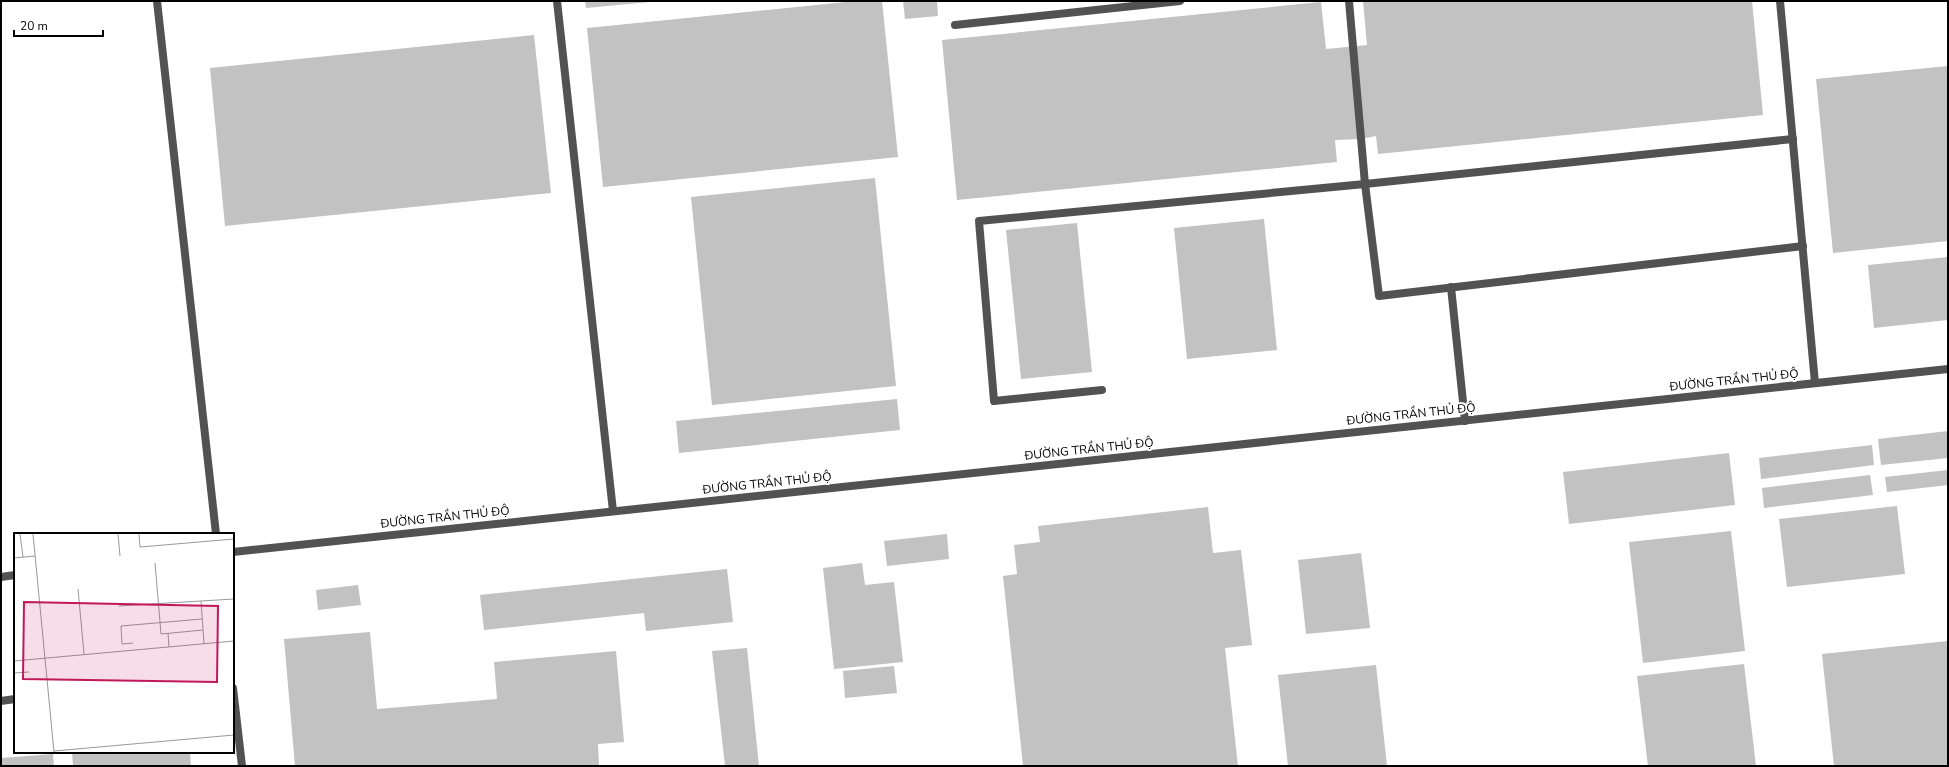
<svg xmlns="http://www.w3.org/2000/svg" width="1949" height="767" viewBox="0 0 1949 767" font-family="'Nunito Sans',sans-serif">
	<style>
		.building { fill: #c2c2c2 }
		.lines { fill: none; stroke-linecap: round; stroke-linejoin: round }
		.service { stroke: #525252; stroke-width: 8 }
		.minor { stroke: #525252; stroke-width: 8 }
		.labels { text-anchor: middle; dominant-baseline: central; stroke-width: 4; stroke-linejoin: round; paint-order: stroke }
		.street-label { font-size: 12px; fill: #000; stroke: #fff }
		.inset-road { fill: none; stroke: #999; stroke-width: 1 }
		.view { fill: #c2185b; fill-opacity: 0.15; stroke: #c2185b; stroke-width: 2 }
		.inset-edge { fill: none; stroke: #000; stroke-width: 2 }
	</style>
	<rect width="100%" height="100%" fill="#fff"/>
	<g class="building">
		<path d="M585,1H650V2L586,8Z"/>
		<path d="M856,1H882L898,157L603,187L587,28Z"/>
		<path d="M903,1H937L938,16L905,19Z"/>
		<path d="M1363,1H1752L1763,115L1378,154L1376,136L1361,139L1335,140L1337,162L957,200L942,40L1321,2L1326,49L1367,45Z"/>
		<path d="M534,35L551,193L225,226L210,68Z"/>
		<path d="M1948,66V241L1833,253L1816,79Z"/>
		<path d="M875,178L896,386L712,405L691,197Z"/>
		<path d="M1264,219L1277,350L1187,359L1174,228Z"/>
		<path d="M1077,223L1092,372L1021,379L1006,230Z"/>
		<path d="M1948,257V320L1874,328L1868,265Z"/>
		<path d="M897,399L900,430L679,453L676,421Z"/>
		<path d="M1948,431V458L1881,465L1878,439Z"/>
		<path d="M1872,445L1874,465L1761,479L1759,458Z"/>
		<path d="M1729,453L1735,505L1569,524L1563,472Z"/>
		<path d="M1948,470V485L1887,492L1885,477Z"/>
		<path d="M1870,475L1873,495L1764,508L1762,488Z"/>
		<path d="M1897,506L1905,574L1787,587L1779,519Z"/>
		<path d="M1208,507L1213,553L1241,550L1252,645L1225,648L1238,766H1023L1003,576L1017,574L1014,545L1040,542L1038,526Z"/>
		<path d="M1731,531L1745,651L1643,663L1629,542Z"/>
		<path d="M947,534L949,559L887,566L884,541Z"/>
		<path d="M1361,553L1370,628L1306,634L1298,560Z"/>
		<path d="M862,563L865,585L894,582L903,662L834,669L823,568Z"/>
		<path d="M727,569L733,622L646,631L644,613L484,630L480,595Z"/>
		<path d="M358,585L361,605L318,610L316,590Z"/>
		<path d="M370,632L377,709L497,699L494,662L616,651L624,742L598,744L599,766H295L284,639Z"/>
		<path d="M1948,641V766H1834L1822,654Z"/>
		<path d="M747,648L759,766H725L712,651Z"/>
		<path d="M1744,664L1756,766H1648L1637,676Z"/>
		<path d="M1376,665L1387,766H1288L1278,675Z"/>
		<path d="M894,666L897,693L845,698L843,671Z"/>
		<path d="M72,752H190L191,766H73Z"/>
		<path d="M53,754L54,766H1V758Z"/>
	</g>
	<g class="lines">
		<g class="service">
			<path d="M157,1L216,534"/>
			<path d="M557,1L613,511"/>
			<path d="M1349,1L1365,184L1379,296L1803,246"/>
			<path d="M1780,1L1815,383"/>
			<path d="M955,25L1180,1"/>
			<path d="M1451,287L1465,421"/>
			<path d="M1102,390L994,401L979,221L1365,184L1793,139"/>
			<path d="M233,688L242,766"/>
			<path d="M1,701L15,699"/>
		</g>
		<g class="minor">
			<path d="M233,552L1948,369"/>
			<path d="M1,577L15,575"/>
		</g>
	</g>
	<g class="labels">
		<g class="street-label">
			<text transform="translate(1734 380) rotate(-6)">ĐƯỜNG TRẦN THỦ ĐỘ</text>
			<text transform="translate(1411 414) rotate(-6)">ĐƯỜNG TRẦN THỦ ĐỘ</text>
			<text transform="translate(1089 449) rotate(-6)">ĐƯỜNG TRẦN THỦ ĐỘ</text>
			<text transform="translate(767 483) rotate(-6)">ĐƯỜNG TRẦN THỦ ĐỘ</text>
			<text transform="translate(445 517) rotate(-6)">ĐƯỜNG TRẦN THỦ ĐỘ</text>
		</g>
	</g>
	<g transform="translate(14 533)">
		<rect width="220" height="220" fill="#fff"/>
		<path class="inset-road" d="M6,1L9,24M19,1L40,219M104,1L106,23M125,1L126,14L220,6M0,25L21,23M141,30L147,101L189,97M64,56L70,121M187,68L190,111M105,73L220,66M154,100L155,114M119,110L108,111L107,93L188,86M0,128L220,108M0,140L15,139M40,218L220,202"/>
		<path class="view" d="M10,69L204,73L203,149L9,146Z"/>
		<rect width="220" height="220" class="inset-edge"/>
	</g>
	<rect width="1949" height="767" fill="none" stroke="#000000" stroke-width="4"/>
	<path d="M14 30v6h89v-6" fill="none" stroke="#000000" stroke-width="2"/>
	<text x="20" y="30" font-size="12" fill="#000000" stroke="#ffffff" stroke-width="3" paint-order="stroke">20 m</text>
</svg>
